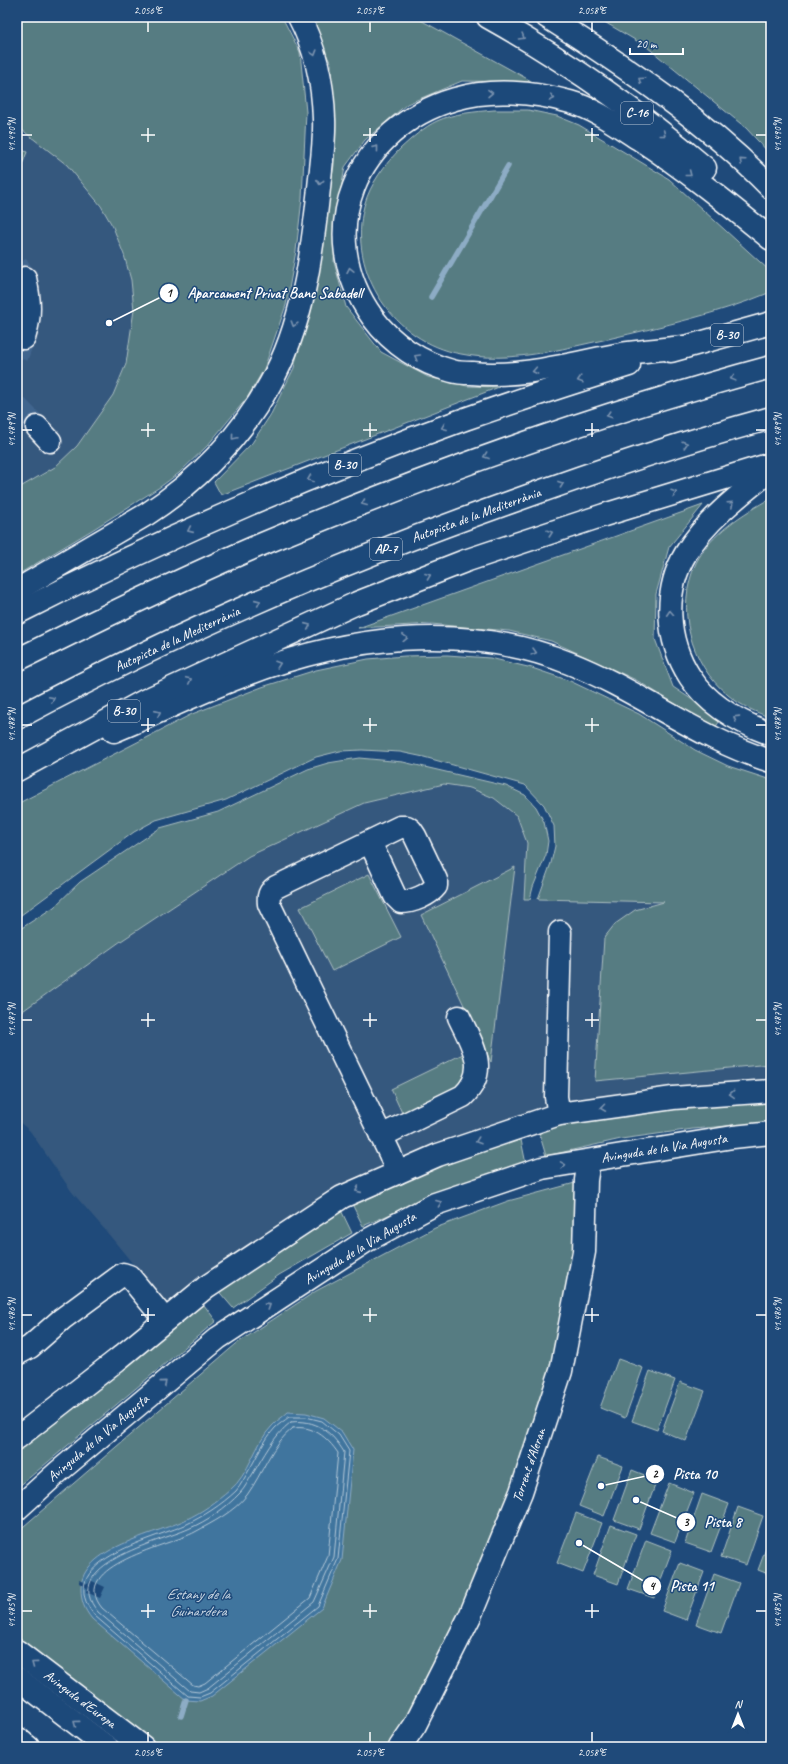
<svg xmlns="http://www.w3.org/2000/svg" width="788" height="1764" viewBox="0 0 788 1764" font-family="Caveat,sans-serif">
	<style>
		.built { fill: #36587e }
		.green { fill: #577c82; stroke: #abbec0 }
		.water { fill: #41759e; stroke: #8dacc5 }
		.pier { fill: #1f4a7a }
		.lines { fill: none; stroke-linecap: round; stroke-linejoin: round }
		.shore { stroke: #b3c8d8; stroke-width: 1 }
		.stream { stroke: #8dacc5; stroke-width: 5.5 }
		.minor-tunnel { stroke: #41658e; stroke-width: 22; stroke-dasharray: 22 11; stroke-linecap: butt }
		.minor-casing { stroke: #fff; stroke-width: 25 }
		.highway-casing { stroke: #fff; stroke-width: 25 }
		.minor { stroke: #1f4a7a; stroke-width: 22 }
		.highway { stroke: #1f4a7a; stroke-width: 22 }
		.oneway { stroke: #7992af }
		.ticks { fill: none; stroke: #fff; stroke-width: 1.5 }
		.labels { text-anchor: middle; dominant-baseline: central; stroke-width: 3; stroke-linejoin: round; paint-order: stroke }
		.shield { fill: #1f4a7a; stroke: #bcc9d7; stroke-width: 1 }
		.shield-label { font-size: 13px; font-weight: bold; fill: #fff }
		.street-label { font-size: 14px; fill: #fff; stroke: #1f4a7a }
		.water-label { font-size: 15px; font-style: italic; fill: #d0dce7; stroke: #1f4a7a }
		.leader { fill: none; stroke: #fff; stroke-width: 1.5 }
		.callout-dot { fill: #fff; stroke: #1f4a7a; stroke-width: 1.5 }
		.mark-label { font-size: 12px; text-anchor: middle; font-weight: bold; fill: #111 }
		.callout-label { font-size: 15px; text-anchor: middle; font-weight: bold; fill: #fff; stroke: #1f4a7a; stroke-width: 3; stroke-linejoin: round; paint-order: stroke }
		.neatline { fill: none; stroke: #fff; stroke-width: 1.5 }
		.ticks-label { font-size: 10px; text-anchor: middle; fill: #fff }
	</style>
	<rect width="100%" height="100%" fill="#1f4a7a"/>
	<filter id="ink" filterUnits="userSpaceOnUse"><feTurbulence type="fractalNoise" baseFrequency=".025" numOctaves="2"/><feDisplacementMap in="SourceGraphic" scale="8" xChannelSelector="R" yChannelSelector="G"/><feConvolveMatrix kernelMatrix="1 2 1 2 8 2 1 2 1" color-interpolation-filters="sRGB"/></filter>
	<g filter="url(#ink)">
		<g class="built">
			<path d="M17,129L36,141L67,165L103,210L116,235L131,280L134,310L126,362L113,395L77,446L55,467L17,489Z"/>
			<path d="M444,784L470,788L494,798L517,816L527,843L524,899L674,902L771,901V1091L559,1114L342,1197L173,1313L106,1231L72,1192L30,1131L17,1120V1015L121,941L249,856L302,830L364,803Z"/>
		</g>
		<g class="green">
			<path d="M17,17H282L300,52L306,112L302,199L296,251L286,305L264,369L247,398L207,446L179,473L160,487L92,530L17,575V489L55,467L77,446L113,395L126,364L134,310L131,280L124,255L113,227L101,206L67,165L17,126Z"/>
			<path d="M308,17H415L533,82L462,81L407,104L365,140L345,167L336,217L334,262L346,307L381,352L428,377L467,386L499,387L221,495L214,482L252,443L271,414L294,368L319,258L334,165L331,64Z"/>
			<path d="M596,17H771V95L767,126L770,154L746,128L647,47Z"/>
			<path d="M494,110H528L557,116L579,125L669,179L771,272V292C718,314 663,326 608,339C560,349 510,364 461,354C394,342 347,272 364,206C370,184 385,164 401,148C411,139 424,127 437,121C454,113 475,112 494,110Z"/>
			<path d="M17,148L27,152L17,178Z"/>
			<path d="M771,498V718C756,712 741,706 728,695C690,664 675,608 696,563C711,533 743,514 771,498Z"/>
			<path d="M703,505L669,547L656,594L655,639L673,687L721,719L715,728L636,680L551,641L509,631L431,624L358,628Z"/>
			<path d="M447,655L490,658L532,668L570,681L639,714L695,750L728,766L771,780V1064L595,1081L604,938L615,924L635,910L664,902L538,899L551,863L555,846L554,826L544,805L525,785L424,757L400,752L362,750L340,751L316,757L226,800L156,820L134,832L17,918V804L192,714L262,687L316,670L368,659L405,656Z"/>
			<path d="M359,758L403,762L506,786L525,795L536,807L544,822L548,841L546,855L533,887L530,899H524L527,843L517,816L494,798L470,788L444,784L364,803L249,856L121,941L17,1015V931L54,907L80,882L160,828L218,812L308,769L328,763Z"/>
			<path d="M515,867L491,1062L421,915Z"/>
			<path d="M369,874L401,937L332,971L300,908Z"/>
			<path d="M465,1053L469,1059L465,1083L403,1115L391,1089Z"/>
			<path d="M771,1100V1122L693,1129L621,1139L546,1156L538,1129L585,1117Z"/>
			<path d="M520,1135L526,1164L423,1200L363,1226L350,1200Z"/>
			<path d="M586,1180L584,1252L521,1492L400,1747H141L17,1651V1532L236,1344L316,1291L435,1228L508,1201Z"/>
			<path d="M339,1206L352,1233L279,1275L233,1308L215,1287Z"/>
			<path d="M201,1301L216,1321L17,1488V1445Z"/>
			<path d="M618,1359L643,1368L625,1418L600,1408Z"/>
			<path d="M650,1371L675,1380L657,1430L632,1421Z"/>
			<path d="M680,1382L705,1391L686,1441L662,1431Z"/>
			<path d="M598,1457L623,1466L604,1516L579,1506Z"/>
			<path d="M632,1470L657,1480L639,1529L614,1520Z"/>
			<path d="M669,1483L694,1493L675,1542L650,1533Z"/>
			<path d="M702,1494L729,1504L711,1552L685,1543Z"/>
			<path d="M738,1507L763,1516L746,1565L721,1557Z"/>
			<path d="M576,1513L602,1523L583,1573L557,1563Z"/>
			<path d="M611,1525L636,1534L618,1584L593,1575Z"/>
			<path d="M771,1535V1575L758,1570Z"/>
			<path d="M646,1540L672,1550L654,1598L628,1589Z"/>
			<path d="M680,1563L704,1572L686,1620L662,1611Z"/>
			<path d="M714,1574L739,1583L721,1633L696,1624Z"/>
		</g>
		<path class="water" d="M288,1412L306,1413L324,1418L342,1432L353,1450L342,1560L322,1608L212,1696L200,1701L186,1700L92,1619C84,1609 81,1601 81,1588C81,1548 156,1534 185,1520C202,1512 216,1502 230,1490C249,1475 255,1443 272,1426C276,1421 283,1417 288,1412Z"/>
		<path class="pier" d="M79,1580L88,1584L90,1580L105,1587L100,1598L86,1592L87,1588L79,1583Z"/>
		<g class="lines">
			<g class="shore">
				<path d="M289,1417H306L322,1421L339,1435L349,1451L338,1559L318,1606L210,1693L200,1697L188,1696L95,1616C50,1562 153,1539 185,1525C204,1516 221,1505 236,1491C241,1485 245,1477 249,1470C257,1457 264,1440 275,1428C279,1424 284,1421 289,1417Z"/>
				<path d="M291,1422C316,1419 331,1431 344,1452L334,1557L314,1602L208,1688L199,1692L190,1691L98,1612C58,1564 159,1542 188,1529C207,1521 226,1508 240,1493C245,1488 248,1481 252,1475C264,1456 273,1436 291,1422Z"/>
				<path d="M293,1428C313,1425 327,1437 338,1453L328,1556L310,1598L205,1683L198,1686L193,1685L102,1608C67,1565 172,1545 195,1532C213,1522 234,1512 247,1495C263,1473 271,1445 293,1428Z"/>
			</g>
			<g class="stream">
				<path d="M431,297L508,166"/>
				<path d="M181,1716L186,1700"/>
			</g>
			<g class="minor-tunnel">
				<path d="M17,264L25,278"/>
				<path d="M17,357L24,338"/>
				<path d="M17,406L37,427"/>
			</g>
			<defs>
				<g id="minor">
					<path d="M24,338C31,315 30,301 25,278"/>
					<path d="M37,427L50,441"/>
					<path d="M370,842L395,896L401,902C413,902 429,895 436,886V880L415,836L411,830L407,827H400L276,887C269,892 268,896 269,904L390,1154L397,1173"/>
					<path d="M559,1114L556,1097L560,932"/>
					<path d="M381,1136L463,1096C490,1070 472,1045 459,1017"/>
					<path d="M17,1354L30,1347L62,1319L123,1274L129,1276L165,1320"/>
					<path d="M17,1438L117,1360L206,1287L342,1197L438,1155L559,1114L673,1098L771,1091"/>
					<path d="M17,1509L58,1472L218,1338L366,1241L435,1204L542,1168L733,1137L771,1133"/>
					<path d="M17,1651L143,1747"/>
					<path d="M17,1678L107,1747"/>
					<path d="M17,1738L28,1747"/>
					<path d="M400,1747L415,1725L470,1616L521,1492L561,1371L584,1252L586,1180L589,1161"/>
				</g>
				<g id="highway">
					<path d="M488,17C565,60 638,111 705,168"/>
					<path d="M547,17C626,67 706,121 771,188"/>
					<path d="M684,347C663,349 642,351 621,354C572,363 522,378 472,373C465,373 458,373 452,371C421,363 392,344 373,318C311,232 356,128 455,99C491,88 534,92 570,102C595,109 617,125 639,139C685,169 728,204 771,239"/>
					<path d="M671,351L771,323"/>
					<path d="M771,470C742,493 705,521 686,553C663,591 666,640 690,677C708,705 741,723 771,734"/>
					<path d="M17,590L147,514C198,481 240,437 270,384C303,326 312,254 319,188C321,166 325,142 324,119C323,84 316,49 299,17"/>
					<path d="M17,613C162,539 312,474 465,419C519,400 574,382 629,365"/>
					<path d="M17,660C97,620 178,580 260,545C427,475 596,414 771,367"/>
					<path d="M17,718C175,633 342,562 511,502C596,471 683,442 771,418"/>
					<path d="M114,731C156,714 197,693 240,677C344,636 463,621 569,663C639,690 698,739 771,761"/>
					<path d="M17,770L146,700L357,603L465,561L604,515L771,464"/>
				</g>
			</defs>
			<use href="#minor" class="minor-casing"/>
			<use href="#highway" class="highway-casing"/>
			<use href="#minor" class="minor"/>
			<use href="#highway" class="highway"/>
		</g>
		<defs><path id="oneway-chevron" d="M-2-3.5L2.5 0L-2 3.5" fill="none" stroke-width="1.6" stroke-linecap="round" stroke-linejoin="round"/></defs>
		<g class="oneway">
			<use href="#oneway-chevron" transform="translate(522 37) rotate(31)"/>
			<use href="#oneway-chevron" transform="translate(314 53) rotate(74)"/>
			<use href="#oneway-chevron" transform="translate(641 80) rotate(-145)"/>
			<use href="#oneway-chevron" transform="translate(490 93) rotate(-1)"/>
			<use href="#oneway-chevron" transform="translate(552 98) rotate(12)"/>
			<use href="#oneway-chevron" transform="translate(663 134) rotate(39)"/>
			<use href="#oneway-chevron" transform="translate(376 148) rotate(-51)"/>
			<use href="#oneway-chevron" transform="translate(742 161) rotate(-138)"/>
			<use href="#oneway-chevron" transform="translate(689 174) rotate(38)"/>
			<use href="#oneway-chevron" transform="translate(320 182) rotate(96)"/>
			<use href="#oneway-chevron" transform="translate(350 270) rotate(-102)"/>
			<use href="#oneway-chevron" transform="translate(294 324) rotate(107)"/>
			<use href="#oneway-chevron" transform="translate(417 357) rotate(-150)"/>
			<use href="#oneway-chevron" transform="translate(535 371) rotate(169)"/>
			<use href="#oneway-chevron" transform="translate(733 378) rotate(165)"/>
			<use href="#oneway-chevron" transform="translate(580 380) rotate(162)"/>
			<use href="#oneway-chevron" transform="translate(609 415) rotate(162)"/>
			<use href="#oneway-chevron" transform="translate(444 427) rotate(159)"/>
			<use href="#oneway-chevron" transform="translate(234 437) rotate(130)"/>
			<use href="#oneway-chevron" transform="translate(685 444) rotate(-17)"/>
			<use href="#oneway-chevron" transform="translate(486 456) rotate(160)"/>
			<use href="#oneway-chevron" transform="translate(310 479) rotate(158)"/>
			<use href="#oneway-chevron" transform="translate(561 484) rotate(-20)"/>
			<use href="#oneway-chevron" transform="translate(674 493) rotate(-18)"/>
			<use href="#oneway-chevron" transform="translate(364 503) rotate(158)"/>
			<use href="#oneway-chevron" transform="translate(731 504) rotate(-42)"/>
			<use href="#oneway-chevron" transform="translate(190 530) rotate(156)"/>
			<use href="#oneway-chevron" transform="translate(550 533) rotate(-19)"/>
			<use href="#oneway-chevron" transform="translate(428 576) rotate(-21)"/>
			<use href="#oneway-chevron" transform="translate(258 602) rotate(-24)"/>
			<use href="#oneway-chevron" transform="translate(670 613) rotate(-93)"/>
			<use href="#oneway-chevron" transform="translate(308 626) rotate(-24)"/>
			<use href="#oneway-chevron" transform="translate(405 638) rotate(-2)"/>
			<use href="#oneway-chevron" transform="translate(534 652) rotate(15)"/>
			<use href="#oneway-chevron" transform="translate(278 664) rotate(-19)"/>
			<use href="#oneway-chevron" transform="translate(189 680) rotate(-25)"/>
			<use href="#oneway-chevron" transform="translate(52 699) rotate(-27)"/>
			<use href="#oneway-chevron" transform="translate(158 713) rotate(-24)"/>
			<use href="#oneway-chevron" transform="translate(736 718) rotate(-148)"/>
			<use href="#oneway-chevron" transform="translate(732 1094) rotate(176)"/>
			<use href="#oneway-chevron" transform="translate(603 1108) rotate(172)"/>
			<use href="#oneway-chevron" transform="translate(478 1141) rotate(161)"/>
			<use href="#oneway-chevron" transform="translate(563 1165) rotate(-9)"/>
			<use href="#oneway-chevron" transform="translate(358 1190) rotate(156)"/>
			<use href="#oneway-chevron" transform="translate(439 1203) rotate(-21)"/>
			<use href="#oneway-chevron" transform="translate(268 1306) rotate(-33)"/>
			<use href="#oneway-chevron" transform="translate(164 1383) rotate(-40)"/>
			<use href="#oneway-chevron" transform="translate(34 1664) rotate(-143)"/>
			<use href="#oneway-chevron" transform="translate(76 1723) rotate(-143)"/>
		</g>
	</g>
	<path class="ticks" d="M148,22V32M370,22V32M592,22V32M148,128V142M370,128V142M592,128V142M22,135H32M141,135H155M363,135H377M585,135H599M756,135H766M148,423V437M370,423V437M592,423V437M22,430H32M141,430H155M363,430H377M585,430H599M756,430H766M148,718V732M370,718V732M592,718V732M22,725H32M141,725H155M363,725H377M585,725H599M756,725H766M148,1013V1027M370,1013V1027M592,1013V1027M22,1020H32M141,1020H155M363,1020H377M585,1020H599M756,1020H766M148,1308V1322M370,1308V1322M592,1308V1322M22,1315H32M141,1315H155M363,1315H377M585,1315H599M756,1315H766M148,1604V1618M370,1604V1618M592,1604V1618M22,1611H32M141,1611H155M363,1611H377M585,1611H599M756,1611H766M148,1732V1742M370,1732V1742M592,1732V1742"/>
	<g class="labels">
		<g class="shield">
			<rect x="621" y="102" width="32" height="22" rx="3"/>
			<rect x="711" y="324" width="32" height="22" rx="3"/>
			<rect x="329" y="454" width="32" height="22" rx="3"/>
			<rect x="370" y="538" width="32" height="22" rx="3"/>
			<rect x="108" y="700" width="32" height="22" rx="3"/>
		</g>
		<g class="shield-label">
			<text x="637" y="113">C-16</text>
			<text x="727" y="335">B-30</text>
			<text x="345" y="465">B-30</text>
			<text x="386" y="549">AP-7</text>
			<text x="124" y="711">B-30</text>
		</g>
		<g class="street-label">
			<text transform="translate(476 515) rotate(-20)">Autopista de la Mediterrània</text>
			<text transform="translate(177 639) rotate(-25)">Autopista de la Mediterrània</text>
			<text transform="translate(664 1148) rotate(-9)">Avinguda de la Via Augusta</text>
			<text transform="translate(360 1248) rotate(-31)">Avinguda de la Via Augusta</text>
			<text transform="translate(98 1438) rotate(-40)">Avinguda de la Via Augusta</text>
			<text transform="translate(529 1465) rotate(-71)">Torrent d'Aleran</text>
			<text transform="translate(80 1699) rotate(37)">Avinguda d'Europa</text>
		</g>
		<g class="water-label">
			<text x="198" y="1594">Estany de la<tspan x="198" dy="17">Guinardera</tspan></text>
		</g>
	</g>
	<path class="leader" d="M109 323L169 293M601 1486L655 1474M636 1500L686 1522M579 1543L652 1586"/>
	<g class="callout-dot">
		<circle cx="109" cy="323" r="4"/>
		<circle cx="601" cy="1486" r="4"/>
		<circle cx="636" cy="1500" r="4"/>
		<circle cx="579" cy="1543" r="4"/>
		<circle cx="169" cy="293" r="10"/>
		<circle cx="655" cy="1474" r="10"/>
		<circle cx="686" cy="1522" r="10"/>
		<circle cx="652" cy="1586" r="10"/>
	</g>
	<g class="mark-label">
		<text x="169" y="297">1</text>
		<text x="655" y="1478">2</text>
		<text x="686" y="1526">3</text>
		<text x="652" y="1590">4</text>
	</g>
	<g class="callout-label">
		<text x="275" y="298">Aparcament Privat Banc Sabadell</text>
		<text x="695" y="1479">Pista 10</text>
		<text x="723" y="1527">Pista 8</text>
		<text x="692" y="1591">Pista 11</text>
	</g>
	<rect width="788" height="1764" fill="none" stroke="#1f4a7a" stroke-width="44"/>
	<g transform="translate(738 1714)" stroke="#1f4a7a" stroke-width="3" paint-order="stroke">
	<path d="M0-3L7 15L0 10L-7 15Z" fill="#ffffff"/>
	<text y="-6" font-size="11" font-weight="bold" text-anchor="middle" fill="#ffffff">N</text>
	</g>
	<path d="M630 48v6h53v-6" fill="none" stroke="#ffffff" stroke-width="2"/>
	<text x="636" y="48" font-size="12" fill="#ffffff" stroke="#1f4a7a" stroke-width="3" paint-order="stroke">20 m</text>
	<rect x="22" y="22" width="744" height="1720" class="neatline"/>
	<g class="ticks-label">
		<text x="148" y="14">2.056°E</text>
		<text x="370" y="14">2.057°E</text>
		<text x="592" y="14">2.058°E</text>
		<text transform="translate(11 135) rotate(-90)" y="4">41.490°N</text>
		<text transform="translate(777 135) rotate(-90)" y="4">41.490°N</text>
		<text transform="translate(11 430) rotate(-90)" y="4">41.489°N</text>
		<text transform="translate(777 430) rotate(-90)" y="4">41.489°N</text>
		<text transform="translate(11 725) rotate(-90)" y="4">41.488°N</text>
		<text transform="translate(777 725) rotate(-90)" y="4">41.488°N</text>
		<text transform="translate(11 1020) rotate(-90)" y="4">41.487°N</text>
		<text transform="translate(777 1020) rotate(-90)" y="4">41.487°N</text>
		<text transform="translate(11 1315) rotate(-90)" y="4">41.486°N</text>
		<text transform="translate(777 1315) rotate(-90)" y="4">41.486°N</text>
		<text transform="translate(11 1611) rotate(-90)" y="4">41.485°N</text>
		<text transform="translate(777 1611) rotate(-90)" y="4">41.485°N</text>
		<text x="148" y="1756">2.056°E</text>
		<text x="370" y="1756">2.057°E</text>
		<text x="592" y="1756">2.058°E</text>
	</g>
</svg>
